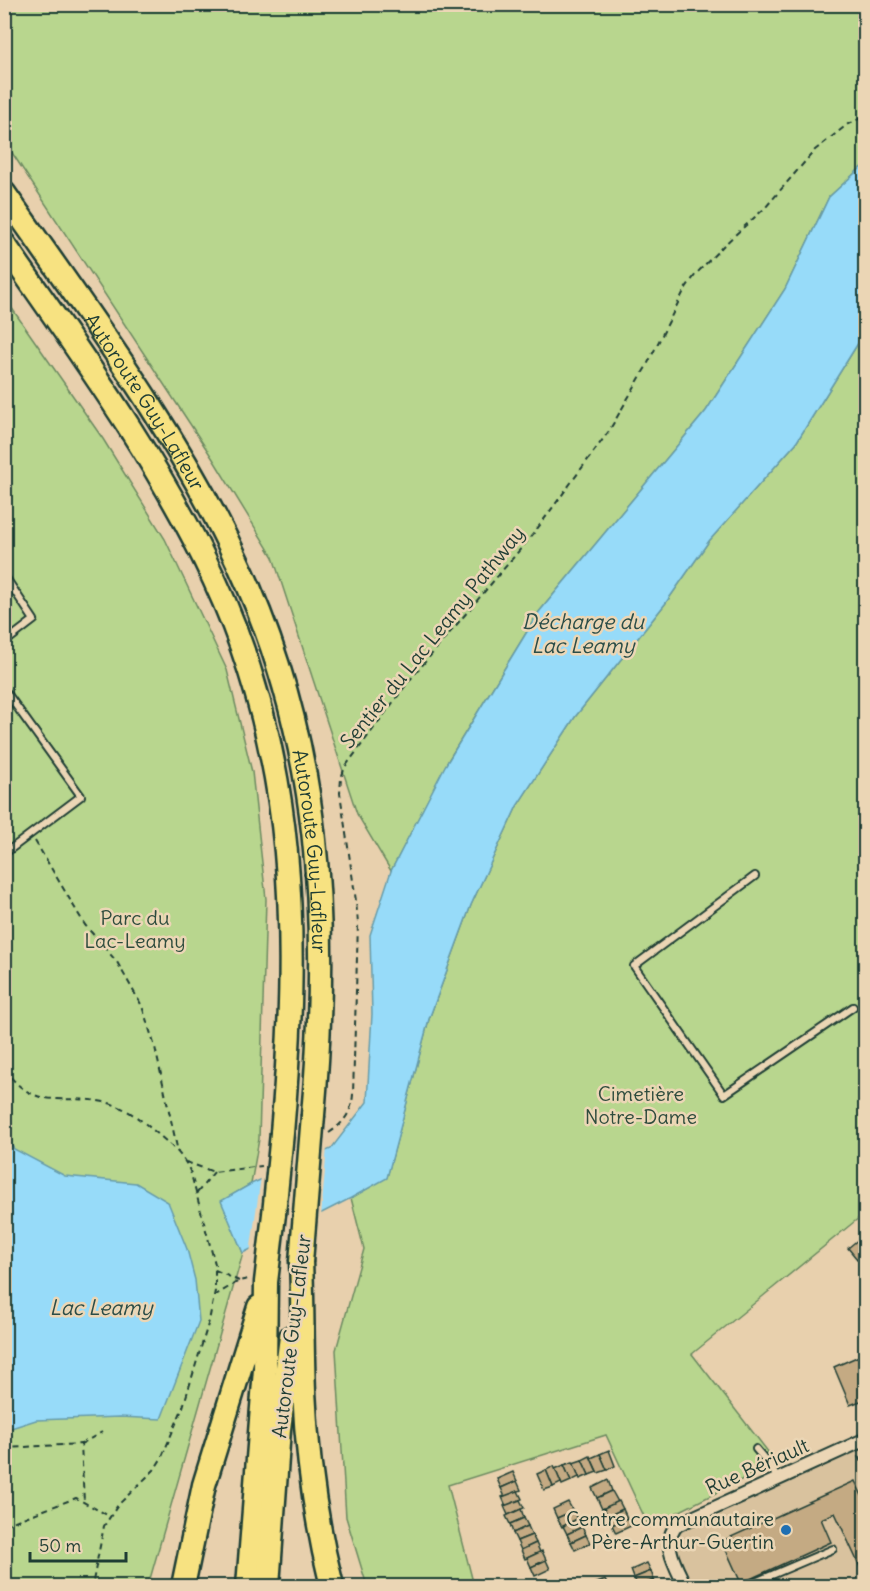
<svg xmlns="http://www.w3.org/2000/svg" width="870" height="1591" viewBox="0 0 870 1591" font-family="Delius,sans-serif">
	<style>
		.built { fill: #d9c29e }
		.green { fill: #b8d68e; stroke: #6c8a61; stroke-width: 1.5 }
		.water { fill: #97dbf9; stroke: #679caa; stroke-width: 1.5 }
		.pier { fill: #e8d0ad }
		.building { fill: #c4aa83; stroke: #1f3d34; stroke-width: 1.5 }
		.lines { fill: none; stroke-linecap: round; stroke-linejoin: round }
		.lane-casing { stroke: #1f3d34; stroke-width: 10 }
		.street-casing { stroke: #1f3d34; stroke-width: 16 }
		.highway-casing { stroke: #1f3d34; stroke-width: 27 }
		.path { stroke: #1f3d34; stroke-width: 2; stroke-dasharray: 6 4.5; stroke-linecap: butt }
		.lane { stroke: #ebd6b5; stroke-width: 6 }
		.street { stroke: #ebd6b5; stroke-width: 12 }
		.highway { stroke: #f7e281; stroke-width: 22 }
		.highway-bridge-casing { stroke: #1f3d34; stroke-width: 27; stroke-linecap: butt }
		.highway-bridge { stroke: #f7e281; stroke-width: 22 }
		.poi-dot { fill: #1f6fb2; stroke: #ebd6b5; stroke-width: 2 }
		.labels { text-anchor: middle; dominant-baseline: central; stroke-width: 5; stroke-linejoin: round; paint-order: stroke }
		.street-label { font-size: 20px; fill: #1f3d34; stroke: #ebd6b5 }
		.park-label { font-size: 20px; fill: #2e4c3d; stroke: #ebd6b5 }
		.poi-label { font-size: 20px; fill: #1f3d34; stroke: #ebd6b5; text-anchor: end }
		.water-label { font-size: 21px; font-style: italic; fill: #2b4d48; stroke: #ebd6b5 }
	</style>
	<rect width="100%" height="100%" fill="#e8d0ad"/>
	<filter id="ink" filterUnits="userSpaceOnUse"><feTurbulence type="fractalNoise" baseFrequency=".0167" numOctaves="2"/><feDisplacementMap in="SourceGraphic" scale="12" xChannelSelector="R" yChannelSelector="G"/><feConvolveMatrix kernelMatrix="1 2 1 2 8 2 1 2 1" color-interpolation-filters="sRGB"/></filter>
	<g filter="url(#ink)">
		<path class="built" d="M866,1442L865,1586H685L670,1536L672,1530Z"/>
		<g class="green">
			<path d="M4,5H865V164L829,197L785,289L706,411L539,612L449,759L391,871L357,814L273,557L213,459L5,142Z"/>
			<path d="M4,297L103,439L165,539L227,670L252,772L266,899L259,1139L251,1184L222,1201L243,1253L148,1586H5Z"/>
			<path d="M865,332V1213L692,1354L776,1462L649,1527L606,1435L448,1485L474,1586H367L346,1517L336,1350L364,1249L351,1198L387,1177L429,1019L471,905L517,806L575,717L665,604L709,541L796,443Z"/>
		</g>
		<g class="water">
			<path d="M865,164V332L796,443L709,541L665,604L575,717L517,806L471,905L429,1019L387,1178L351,1198L243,1253L221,1201L251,1184L331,1149L367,1102L372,1014L370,935L391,871L445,766L539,612L706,411L785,289L829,197Z"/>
			<path d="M4,1135L14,1149L65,1176L136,1183L168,1202L187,1249L195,1280L199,1321L161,1419L120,1417L36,1420L5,1430Z"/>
		</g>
		<path class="pier" d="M327,1147L321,1217L250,1253L261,1177Z"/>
		<g class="building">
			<path d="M866,1233V1270L848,1248Z"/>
			<path d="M866,1353V1399L850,1405L834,1367Z"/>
			<path d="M609,1450L615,1466L607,1470L600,1454Z"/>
			<path d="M600,1454L607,1470L598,1473L591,1458Z"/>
			<path d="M590,1456L597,1472L589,1475L582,1460Z"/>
			<path d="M582,1460L589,1475L580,1479L573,1463Z"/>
			<path d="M573,1462L579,1477L571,1481L564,1465Z"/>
			<path d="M564,1465L571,1481L562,1485L555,1469Z"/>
			<path d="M554,1466L561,1483L553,1487L546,1470Z"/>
			<path d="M546,1470L553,1487L544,1490L537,1474Z"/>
			<path d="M513,1472L517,1481L501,1488L497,1479Z"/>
			<path d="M608,1480L612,1491L597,1498L592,1488Z"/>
			<path d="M517,1481L521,1490L505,1497L501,1488Z"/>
			<path d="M855,1481L866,1504V1564L860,1567L835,1513L821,1519L831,1542L741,1583L722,1541Z"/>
			<path d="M518,1491L522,1499L506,1506L502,1497Z"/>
			<path d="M612,1491L618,1502L602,1509L597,1498Z"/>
			<path d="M520,1500L524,1508L508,1515L504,1506Z"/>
			<path d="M619,1501L623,1509L608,1516L604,1508Z"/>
			<path d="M568,1502L573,1511L557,1518L553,1509Z"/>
			<path d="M521,1509L524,1518L510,1524L506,1516Z"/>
			<path d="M623,1509L627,1518L612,1525L608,1516Z"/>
			<path d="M573,1511L577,1519L562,1527L557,1518Z"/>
			<path d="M524,1518L528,1526L513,1533L510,1524Z"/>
			<path d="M627,1518L631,1526L616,1533L612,1525Z"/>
			<path d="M577,1519H578L582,1527L567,1534L563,1526Z"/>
			<path d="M528,1526L532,1535L517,1541L513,1533Z"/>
			<path d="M582,1527L586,1535L571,1542L567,1534Z"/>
			<path d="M532,1535L536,1543L521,1550L517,1541Z"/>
			<path d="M586,1535L590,1543L575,1550L571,1542Z"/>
			<path d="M536,1543L540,1552L525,1559L521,1550Z"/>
			<path d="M542,1551L546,1560L531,1567L527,1558Z"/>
			<path d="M546,1560L550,1569L535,1576L531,1567Z"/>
			<path d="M647,1563L651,1571L634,1578L631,1570Z"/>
			<path d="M651,1571L654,1580L638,1586L634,1578Z"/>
			<path d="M605,1580L608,1586H589Z"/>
			<path d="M654,1580L657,1586H638Z"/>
		</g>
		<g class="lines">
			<defs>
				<g id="lane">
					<path d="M4,575L34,620L4,643"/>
					<path d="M4,689L81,796L4,854"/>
					<path d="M755,876L634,966L724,1095L853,1007"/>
					<path d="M756,1449L772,1468L777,1479"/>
					<path d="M746,1586L833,1549"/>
				</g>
				<path id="street" d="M685,1586C677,1568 660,1543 677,1525L866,1439"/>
				<g id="highway">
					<path id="s1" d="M4,193C87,312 177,431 238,563C322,742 330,922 313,1115"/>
					<path d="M4,244C79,352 158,459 214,579C298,760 299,939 282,1133"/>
					<path d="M301,1262C303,1305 302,1348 304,1391C307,1456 316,1523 332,1586"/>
					<path d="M183,1586L204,1485L259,1307"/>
					<path d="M248,1586L265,1369L266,1282L274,1214"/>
					<path d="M268,1586L279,1429L291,1337"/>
				</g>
			</defs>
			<use href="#lane" class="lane-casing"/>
			<use href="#street" class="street-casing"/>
			<use href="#highway" class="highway-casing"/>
			<g class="path">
				<path d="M35,841L85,925L117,962L142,1006L155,1047L178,1152"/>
				<path d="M4,1069C37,1113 60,1093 104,1102C126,1106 143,1122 159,1135C173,1147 185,1157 191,1174L215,1264V1291L209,1321L183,1407L161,1459L154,1470L118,1505L104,1526L92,1586"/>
				<path d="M329,1133C344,1123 352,1112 353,1094L358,923L356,901L340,793L341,778L345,767L409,681L534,533L609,431L646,367L685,289L696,274L724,245L765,208L815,150L848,124L866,116"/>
				<path d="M186,1162L214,1172L262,1166"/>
				<path d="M197,1193L214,1172"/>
				<path d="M215,1270L239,1281"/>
				<path d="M214,1296L239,1281L248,1279"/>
				<path d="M81,1444L102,1432"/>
				<path d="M4,1448L81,1444L84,1502"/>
				<path d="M858,1456L862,1465L866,1468"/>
				<path d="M4,1525L76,1498L109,1516"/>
			</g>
			<use href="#lane" class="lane"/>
			<use href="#street" class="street"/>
			<use href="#highway" class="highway"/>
			<defs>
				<g id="highway-bridge">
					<path d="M274,1214L282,1133"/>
					<path d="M301,1262L313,1115"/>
				</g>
			</defs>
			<use href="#highway-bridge" class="highway-bridge-casing"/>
			<use href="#highway-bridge" class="highway-bridge"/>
		</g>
	</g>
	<circle class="poi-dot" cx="786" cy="1530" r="6"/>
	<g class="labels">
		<g class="street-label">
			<text stroke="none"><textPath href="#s1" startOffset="252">Autoroute Guy-Lafleur</textPath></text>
			<text transform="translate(432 637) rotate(-51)">Sentier du Lac Leamy Pathway</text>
			<text stroke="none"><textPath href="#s1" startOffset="738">Autoroute Guy-Lafleur</textPath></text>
			<text transform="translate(291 1336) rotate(-83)">Autoroute Guy-Lafleur</text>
			<text transform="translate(757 1466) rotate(-24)">Rue Bériault</text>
		</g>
		<g class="park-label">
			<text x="135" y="917">Parc du<tspan x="135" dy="23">Lac-Leamy</tspan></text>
			<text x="641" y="1093">Cimetière<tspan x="641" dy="23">Notre-Dame</tspan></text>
		</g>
		<g class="poi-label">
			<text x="774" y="1518">Centre communautaire<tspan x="774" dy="23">Père-Arthur-Guertin</tspan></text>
		</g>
		<g class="water-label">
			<text x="583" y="621">Décharge du<tspan x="583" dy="24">Lac Leamy</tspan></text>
			<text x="101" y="1307">Lac Leamy</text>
		</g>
	</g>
	<rect width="870" height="1591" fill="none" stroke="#ebd6b5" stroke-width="24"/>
	<rect x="12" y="12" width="846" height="1567" fill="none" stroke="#1f3d34" stroke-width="2" filter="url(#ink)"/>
	<path d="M30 1552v9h96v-9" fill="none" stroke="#1f3d34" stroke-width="3"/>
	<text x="39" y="1552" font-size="18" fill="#1f3d34" stroke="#ebd6b5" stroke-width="4.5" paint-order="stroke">50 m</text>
</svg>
